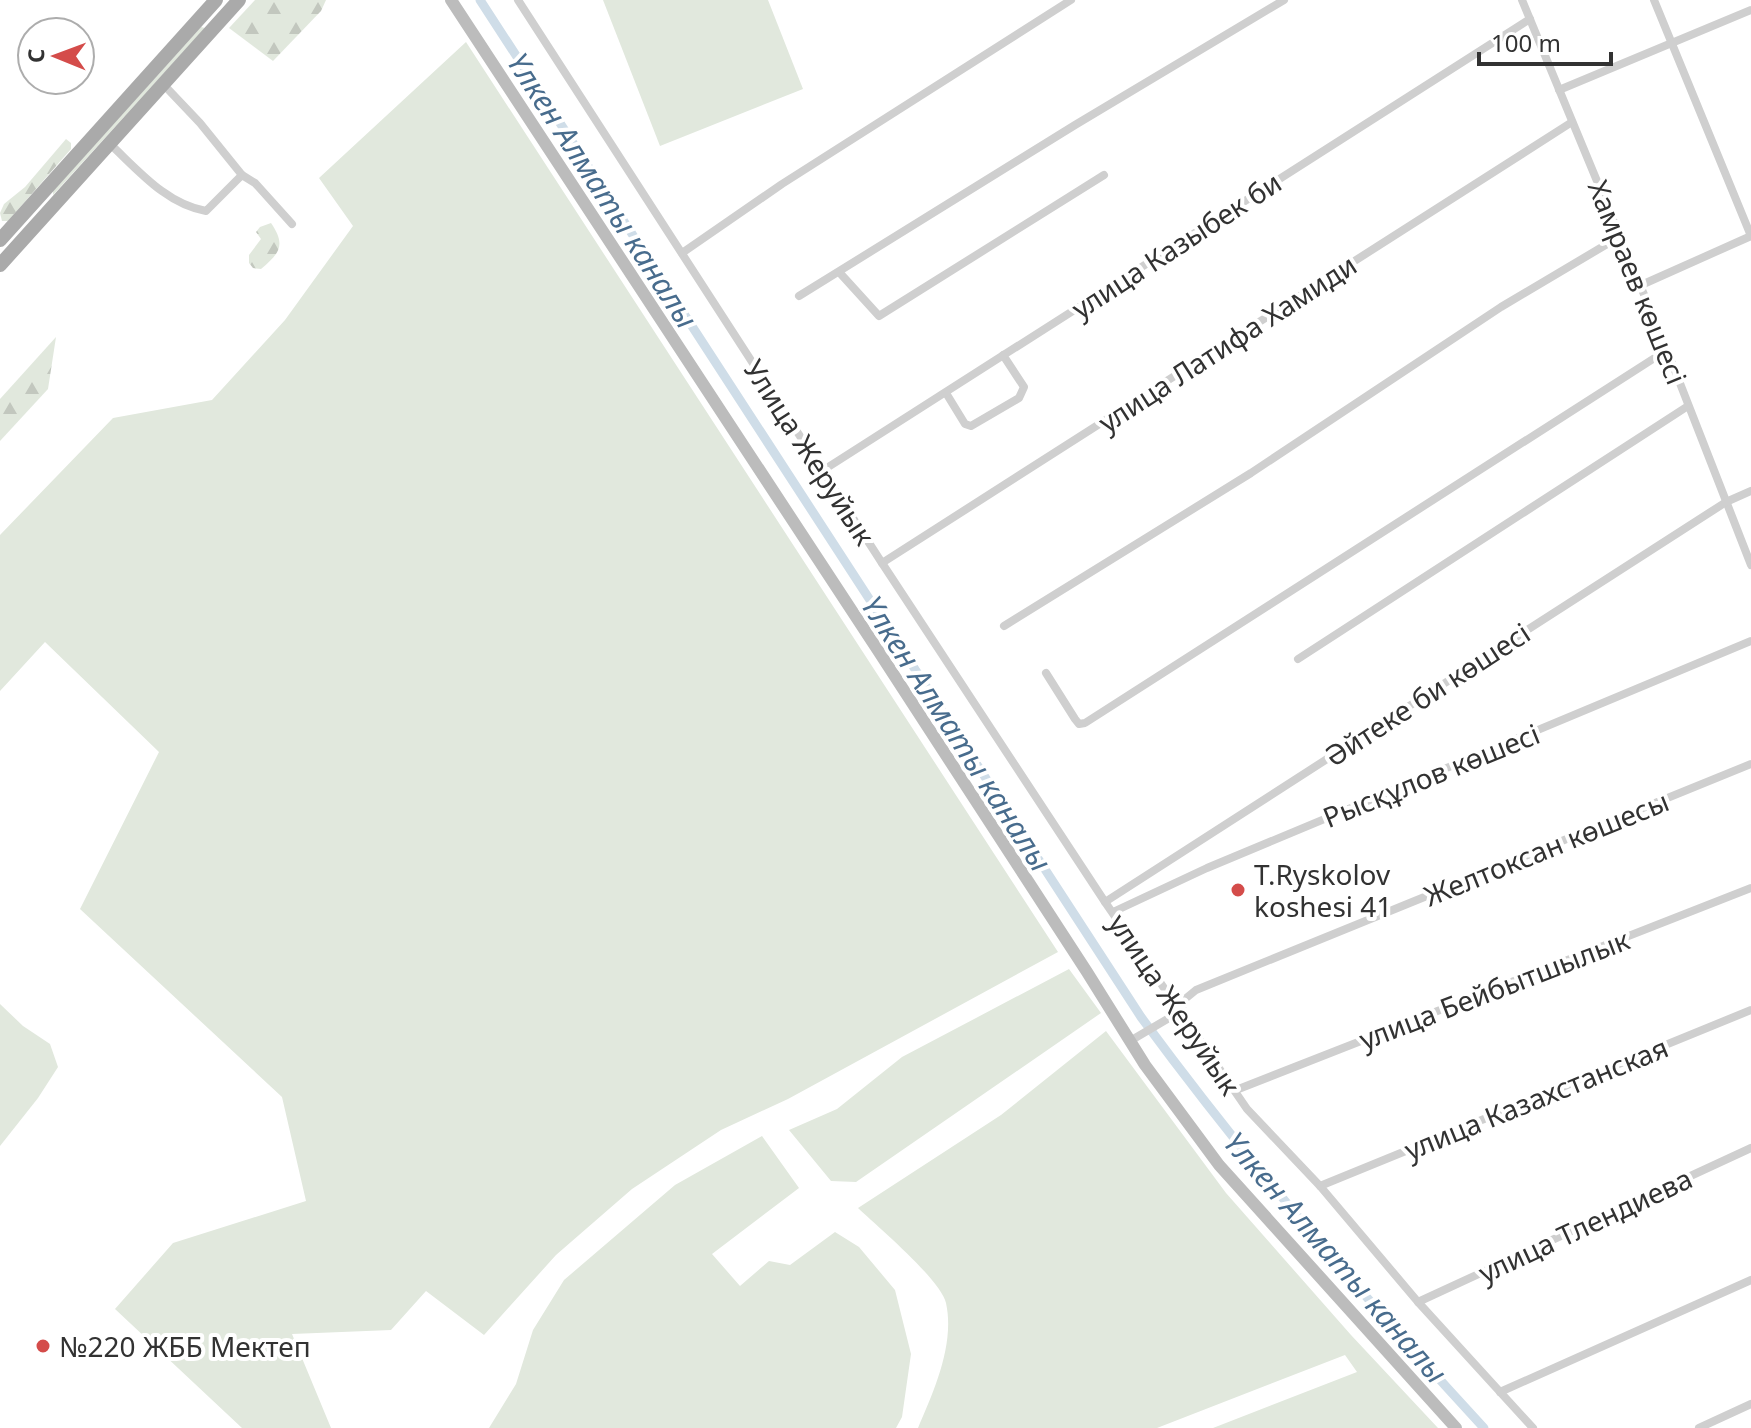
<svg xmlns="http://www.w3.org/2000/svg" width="1751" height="1428" viewBox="0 0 1751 1428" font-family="'Noto Sans',sans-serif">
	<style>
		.grass { fill: #e1e8dd }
		.forest { fill: url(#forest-firs) }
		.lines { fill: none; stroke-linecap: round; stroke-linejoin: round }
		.canal { stroke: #cfdde8; stroke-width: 9 }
		.street { stroke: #cfcfcf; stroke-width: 8 }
		.secondary { stroke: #bcbcbc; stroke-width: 12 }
		.primary { stroke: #aaa; stroke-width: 14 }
		.poi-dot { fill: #d44c4a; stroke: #fff; stroke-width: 3 }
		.labels { text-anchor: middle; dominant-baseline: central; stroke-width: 8; stroke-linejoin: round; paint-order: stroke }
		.street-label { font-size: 28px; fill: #323232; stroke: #fff }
		.poi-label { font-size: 28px; fill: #323232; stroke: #fff; text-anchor: start }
		.water-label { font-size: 30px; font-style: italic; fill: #486c8d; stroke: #fff }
	</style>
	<defs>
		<pattern id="forest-firs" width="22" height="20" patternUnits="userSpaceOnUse" patternTransform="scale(2)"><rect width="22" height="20" fill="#e1e8dd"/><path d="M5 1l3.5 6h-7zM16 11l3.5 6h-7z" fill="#c2c7be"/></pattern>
	</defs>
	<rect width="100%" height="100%" fill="#fff"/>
	<g class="grass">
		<path d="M603,0H768L803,89L660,146Z"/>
		<path d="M201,27L205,28L53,195V191Z"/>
		<path d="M466,42L1058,952L788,1099L721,1130L632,1189L556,1255L484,1335L426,1291L391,1330L292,1334L331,1428H242L115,1309L173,1243L306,1201L282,1097L80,909L159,752L45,642L0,691V535L113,418L212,400L285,320L353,226L319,178Z"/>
		<path d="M1069,969L1101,1013L856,1182L831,1181L789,1130L837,1109L902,1057Z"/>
		<path d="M0,1004L23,1026L50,1044L58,1067L38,1098L0,1146Z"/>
		<path d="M1106,1031L1226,1193L1351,1335L1438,1428H1213L1357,1372L1345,1355L1157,1428H918C934,1391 955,1344 946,1303C941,1280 877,1226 858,1208L1001,1115Z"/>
		<path d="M762,1136L799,1188L712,1254L740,1286L769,1261L790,1265L835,1232L859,1247L895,1290L911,1354L902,1417L896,1428H489L516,1384L533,1330L564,1280L675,1185Z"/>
	</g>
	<g class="forest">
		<path d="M255,0H326L321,11L273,61L229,28Z"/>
		<path d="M66,139L71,143V149L8,221H2L0,213L4,204L25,187Z"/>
		<path d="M271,223C286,245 280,253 261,269L253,268L249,263V255L261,239L256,232L260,227Z"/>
		<path d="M56,337L48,389L0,441V399Z"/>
	</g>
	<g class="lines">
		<path class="canal" d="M480,0L1141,1017C1247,1161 1363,1297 1484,1428"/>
		<g class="street">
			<path d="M518,0L882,563L1105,902L1247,1109L1320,1186L1418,1302L1533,1428"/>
			<path d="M1522,0L1667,350L1751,565"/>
			<path d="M1654,0L1751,236"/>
			<path d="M163,84L200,123L242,175"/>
			<path d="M1559,90L1751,10"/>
			<path d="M109,143C138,170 166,204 206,211L242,175L255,183L292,224"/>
			<path d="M682,253L782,184L1071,0"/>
			<path d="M839,272L879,316L1104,175"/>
			<path d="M1639,286L1751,236"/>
			<path d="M799,296L1075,125L1284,0"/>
			<path d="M946,393L965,424L971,426L1019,398L1024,387L1003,355"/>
			<path d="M822,471L1530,19"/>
			<path d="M882,563L1572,122"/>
			<path d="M1004,626L1251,473L1501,307L1619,237"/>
			<path d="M1298,659L1688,406"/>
			<path d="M1046,673L1075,719L1079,724L1085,723L1667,350"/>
			<path d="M1105,902L1726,502L1751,491"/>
			<path d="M1113,912L1207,868L1751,641"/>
			<path d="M1130,1041L1181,1011L1185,999L1196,990L1751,764"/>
			<path d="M1236,1090L1751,888"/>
			<path d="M1320,1186L1751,1010"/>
			<path d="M1418,1302L1751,1148"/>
			<path d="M1500,1392L1751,1280"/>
			<path d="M1699,1428L1751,1404"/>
		</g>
		<path class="secondary" d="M451,0L879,652L1087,972L1145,1065L1219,1165L1456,1428"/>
		<g class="primary">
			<path d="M0,240L216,0"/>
			<path d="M0,265L239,0"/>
		</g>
	</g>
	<g class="poi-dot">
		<circle cx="1238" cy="890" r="8"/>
		<circle cx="43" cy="1346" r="8"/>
	</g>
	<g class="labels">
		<g class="street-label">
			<text transform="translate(1176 245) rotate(-33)">улица Казыбек би</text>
			<text transform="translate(1638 282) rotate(68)">Хамраев көшесі</text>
			<text transform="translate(1227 343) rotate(-33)">улица Латифа Хамиди</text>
			<text transform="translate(810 452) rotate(57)">Улица Жеруйык</text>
			<text transform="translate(1427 694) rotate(-33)">Әйтеке би көшесі</text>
			<text transform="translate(1431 775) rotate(-22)">Рысқұлов көшесі</text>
			<text transform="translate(1546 848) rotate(-22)">Желтоксан көшесы</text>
			<text transform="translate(1494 989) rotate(-21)">улица Бейбытшылык</text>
			<text transform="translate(1175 1004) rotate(56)">улица Жеруйык</text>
			<text transform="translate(1536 1098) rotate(-22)">улица Казахстанская</text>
			<text transform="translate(1585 1225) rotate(-25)">улица Тлендиева</text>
		</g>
		<g class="poi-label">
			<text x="1254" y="874">T.Ryskolov<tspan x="1254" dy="32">koshesi 41</tspan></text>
			<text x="59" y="1346">№220 ЖББ Мектеп</text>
		</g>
		<g class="water-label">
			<text transform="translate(603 190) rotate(57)">Үлкен Алматы каналы</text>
			<text transform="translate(957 733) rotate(57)">Үлкен Алматы каналы</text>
			<text transform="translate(1336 1257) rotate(49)">Үлкен Алматы каналы</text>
		</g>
	</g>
	<g transform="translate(56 56) rotate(271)"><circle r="38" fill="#ffffff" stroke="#adadad" stroke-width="2"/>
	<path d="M0-6L14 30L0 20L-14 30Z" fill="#d44c4a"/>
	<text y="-12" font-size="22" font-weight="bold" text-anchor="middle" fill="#323232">С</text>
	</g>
	<path d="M1479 52v12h132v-12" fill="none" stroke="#323232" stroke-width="4"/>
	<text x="1491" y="52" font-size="24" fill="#323232" stroke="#ffffff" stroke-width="6" paint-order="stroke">100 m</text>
</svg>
